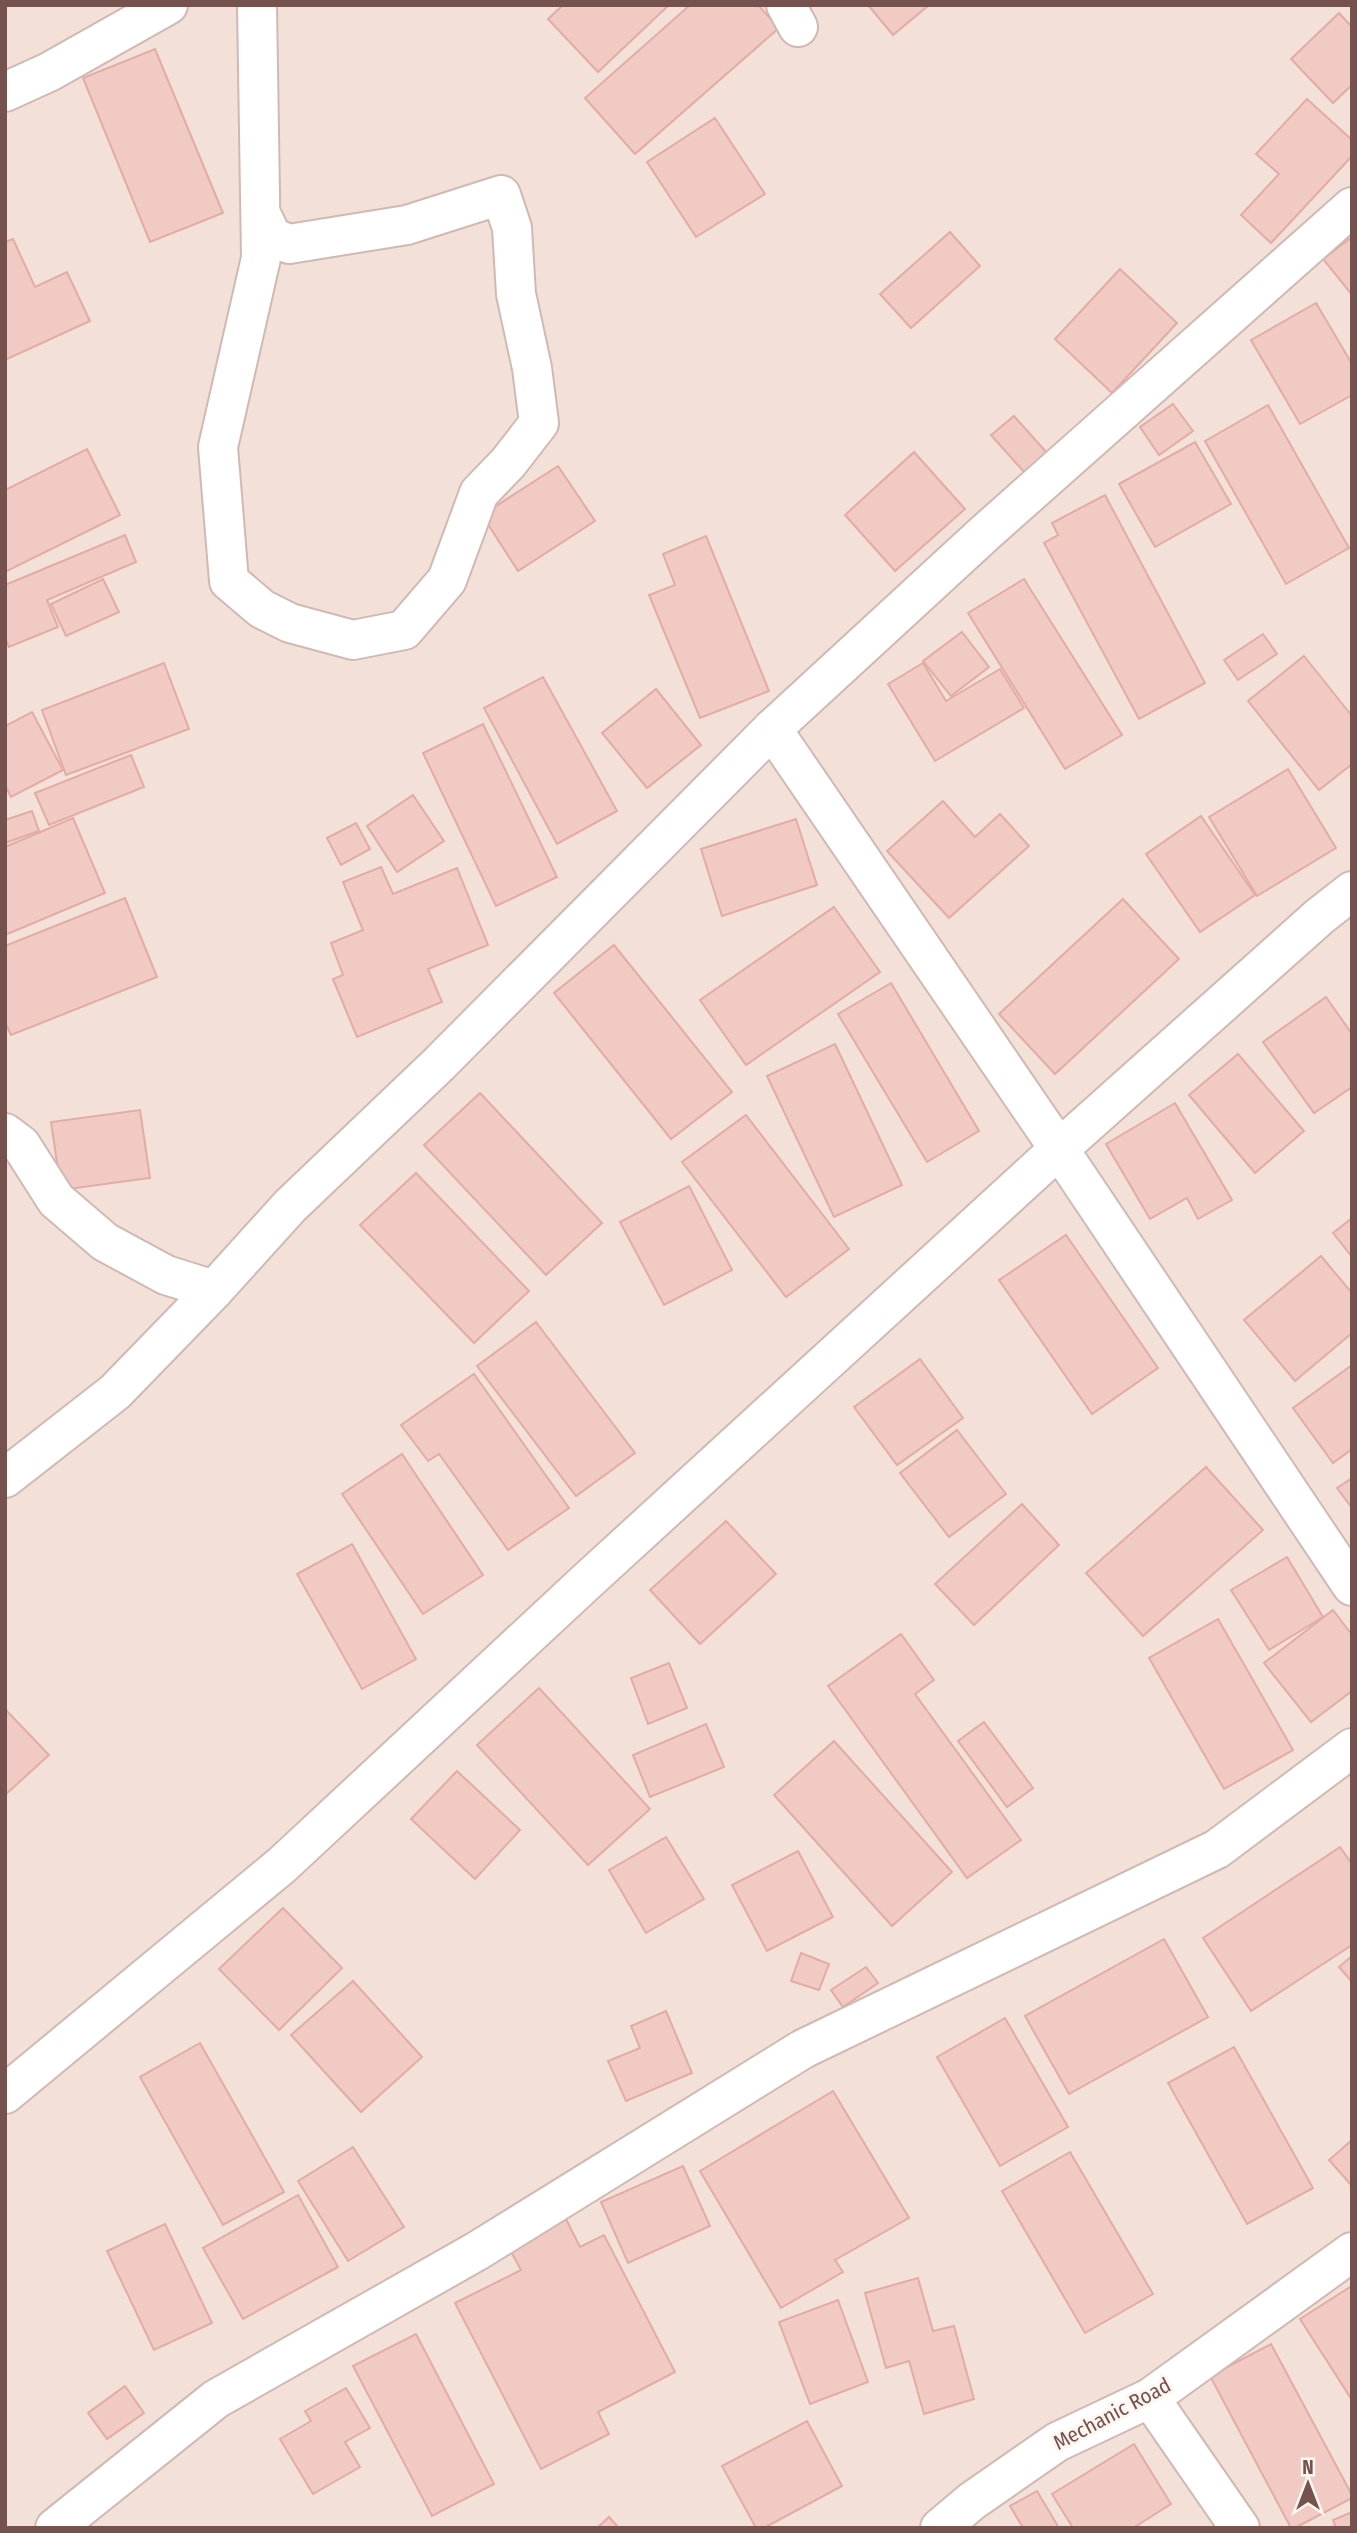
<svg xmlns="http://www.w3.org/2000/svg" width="1357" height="2533" viewBox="0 0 1357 2533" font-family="'Fira Sans Condensed',sans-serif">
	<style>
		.residential { fill: #f3e1d9 }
		.building { fill: #f0cac3; stroke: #e2aca4; stroke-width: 2 }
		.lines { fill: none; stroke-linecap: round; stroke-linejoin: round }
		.street-casing { stroke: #d0b9b3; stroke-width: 42 }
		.street { stroke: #fff; stroke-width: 38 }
		.labels { text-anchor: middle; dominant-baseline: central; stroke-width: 6; stroke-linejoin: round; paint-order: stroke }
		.street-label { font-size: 21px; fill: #76524e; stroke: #fef6f1 }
	</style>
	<rect width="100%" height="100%" fill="#fcf1eb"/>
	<rect class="residential" x="5" y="5" width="1347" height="2523"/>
	<g class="building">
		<path d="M563,5H669L598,72L548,19Z"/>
		<path d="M690,5H758L779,28L635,154L585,98Z"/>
		<path d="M868,5H929L893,35Z"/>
		<path d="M1339,13L1352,27V85L1333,103L1291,59Z"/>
		<path d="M155,49L223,213L150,242L83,78Z"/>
		<path d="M1307,99L1352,140V156L1271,243L1241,215L1279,174L1256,154Z"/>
		<path d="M715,118L765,194L696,237L647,162Z"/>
		<path d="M950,232L980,266L911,328L880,294Z"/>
		<path d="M1352,237V295L1323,259Z"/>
		<path d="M13,239L35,287L67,272L90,321L5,360V242Z"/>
		<path d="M1120,269L1177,323L1112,393L1055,339Z"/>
		<path d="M1316,303L1352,364V395L1300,424L1251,340Z"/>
		<path d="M1173,404L1193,431L1159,455L1140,427Z"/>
		<path d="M1268,405L1349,548L1286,584L1205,441Z"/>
		<path d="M1014,416L1048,454L1025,473L991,435Z"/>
		<path d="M1195,442L1231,504L1155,547L1119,484Z"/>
		<path d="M87,449L120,515L5,572V490Z"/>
		<path d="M914,452L965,509L895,571L845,515Z"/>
		<path d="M558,466L595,521L518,571L482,515Z"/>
		<path d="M1105,495L1205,683L1139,719L1044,543L1058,535L1052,523Z"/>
		<path d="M125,535L136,562L47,600L58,627L9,647L5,638V585Z"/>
		<path d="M706,536L769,691L700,718L649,595L675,585L663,554Z"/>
		<path d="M103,579L119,612L66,636L51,604Z"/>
		<path d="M1024,579L1122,735L1065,769L968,613Z"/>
		<path d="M962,632L989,667L951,696L923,661Z"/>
		<path d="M1263,634L1277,654L1238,680L1224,660Z"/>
		<path d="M1304,656L1352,716V764L1319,790L1248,701Z"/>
		<path d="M164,663L189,729L66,775L42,710Z"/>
		<path d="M923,663L946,701L1000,669L1024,708L935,761L888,684Z"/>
		<path d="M543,677L617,811L557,844L484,708Z"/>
		<path d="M656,689L701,745L647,788L602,733Z"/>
		<path d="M32,712L63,770L11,797L5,785V726Z"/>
		<path d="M483,724L557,877L496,906L423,753Z"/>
		<path d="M131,755L144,787L49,825L35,793Z"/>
		<path d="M1288,769L1336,848L1257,896L1209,817Z"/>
		<path d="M413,795L444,841L397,872L367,826Z"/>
		<path d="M943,801L975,837L1000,814L1029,846L949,918L887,851Z"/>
		<path d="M32,811L39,831L5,843V820Z"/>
		<path d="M1201,816L1255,895L1200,932L1146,854Z"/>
		<path d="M73,818L105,893L5,935V847Z"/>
		<path d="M796,819L817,885L722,916L701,849Z"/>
		<path d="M356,823L370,849L341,865L327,838Z"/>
		<path d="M381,867L393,894L457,868L488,945L428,969L442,1002L357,1037L333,979L343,975L331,943L363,930L343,882Z"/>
		<path d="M125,898L157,977L11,1035L5,1022V946Z"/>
		<path d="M1123,899L1179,959L1055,1074L999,1014Z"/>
		<path d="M834,907L880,972L746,1065L700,1000Z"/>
		<path d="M614,945L732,1092L671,1139L554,993Z"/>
		<path d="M891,983L979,1131L927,1162L838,1014Z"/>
		<path d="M1326,997L1352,1034V1087L1314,1113L1263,1042Z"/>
		<path d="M835,1044L902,1185L834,1217L767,1076Z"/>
		<path d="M1238,1054L1304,1131L1255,1173L1189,1095Z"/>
		<path d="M480,1093L602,1223L546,1275L424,1145Z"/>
		<path d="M1175,1103L1232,1200L1198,1219L1187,1198L1150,1219L1106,1144Z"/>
		<path d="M140,1110L150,1178L61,1190L51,1122Z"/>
		<path d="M746,1115L849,1249L786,1297L682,1162Z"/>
		<path d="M416,1173L529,1291L474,1343L360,1225Z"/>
		<path d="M689,1186L732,1270L664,1305L620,1222Z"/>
		<path d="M1352,1218V1257L1333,1233Z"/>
		<path d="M1066,1235L1158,1368L1092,1414L999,1280Z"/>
		<path d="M1321,1256L1352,1293V1333L1295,1381L1244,1320Z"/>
		<path d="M536,1322L635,1453L576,1496L477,1366Z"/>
		<path d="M920,1359L963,1418L897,1465L854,1407Z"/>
		<path d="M1352,1365V1449L1333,1463L1293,1408Z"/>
		<path d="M474,1374L569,1508L508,1550L439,1454L428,1461L401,1425Z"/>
		<path d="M957,1430L1006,1494L949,1537L900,1473Z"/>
		<path d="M402,1454L483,1575L423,1614L342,1494Z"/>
		<path d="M1206,1467L1263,1530L1143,1636L1086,1573Z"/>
		<path d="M1352,1478V1508L1337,1488Z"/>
		<path d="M1022,1504L1059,1545L974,1625L935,1584Z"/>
		<path d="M726,1521L776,1574L700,1644L650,1590Z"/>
		<path d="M352,1544L416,1659L362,1689L297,1574Z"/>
		<path d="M1287,1557L1323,1617L1269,1650L1231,1590Z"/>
		<path d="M1333,1610L1352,1635V1691L1311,1722L1264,1663Z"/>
		<path d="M1218,1619L1293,1750L1224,1789L1149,1658Z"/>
		<path d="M901,1634L934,1680L915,1694L1021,1840L967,1878L828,1686Z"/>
		<path d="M669,1663L687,1708L648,1724L631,1678Z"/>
		<path d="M539,1688L650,1809L588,1865L477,1745Z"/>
		<path d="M5,1709L49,1755L5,1795Z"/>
		<path d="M984,1722L1033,1788L1007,1807L958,1741Z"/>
		<path d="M706,1724L724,1767L650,1797L633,1755Z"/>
		<path d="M834,1741L952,1872L892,1926L774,1795Z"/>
		<path d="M457,1771L520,1830L475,1879L411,1819Z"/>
		<path d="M666,1837L704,1899L646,1933L609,1870Z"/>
		<path d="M1340,1847L1352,1864V1945L1251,2011L1203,1938Z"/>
		<path d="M798,1851L833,1917L767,1951L732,1885Z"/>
		<path d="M283,1908L342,1968L279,2030L219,1969Z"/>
		<path d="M1164,1939L1208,2017L1069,2094L1025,2016Z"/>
		<path d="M801,1953L829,1964L819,1990L791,1981Z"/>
		<path d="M1352,1956V1982L1339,1967Z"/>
		<path d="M866,1967L878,1983L843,2007L831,1990Z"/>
		<path d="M353,1981L422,2057L361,2112L291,2035Z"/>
		<path d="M666,2011L692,2073L626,2101L608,2061L640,2048L631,2026Z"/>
		<path d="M1005,2018L1068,2127L1000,2166L937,2057Z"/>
		<path d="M200,2043L284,2192L223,2225L140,2077Z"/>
		<path d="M1234,2047L1313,2188L1247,2224L1168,2083Z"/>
		<path d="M833,2091L909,2218L835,2260L843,2272L781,2308L700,2171Z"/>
		<path d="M1352,2140V2186L1329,2160Z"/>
		<path d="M353,2147L404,2227L348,2261L298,2181Z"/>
		<path d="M1070,2152L1153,2294L1085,2333L1002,2191Z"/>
		<path d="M683,2166L710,2226L628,2263L601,2202Z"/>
		<path d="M298,2195L338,2267L243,2319L203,2248Z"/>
		<path d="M565,2217L580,2247L604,2235L675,2372L598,2412L609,2434L541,2469L455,2303L521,2270L508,2246Z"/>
		<path d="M165,2224L212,2323L154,2350L107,2251Z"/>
		<path d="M918,2278L933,2331L954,2326L974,2399L924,2414L909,2361L886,2368L865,2293Z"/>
		<path d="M1350,2287L1352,2290V2400L1300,2319Z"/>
		<path d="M838,2300L868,2382L810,2404L779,2322Z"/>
		<path d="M416,2334L494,2484L432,2516L353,2366Z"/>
		<path d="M1271,2344L1352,2495V2498L1295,2528H1291L1210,2376Z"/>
		<path d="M125,2386L144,2413L107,2439L88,2413Z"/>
		<path d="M346,2388L370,2428L345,2442L360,2467L313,2494L280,2439L311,2421L305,2411Z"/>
		<path d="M807,2421L842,2486L764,2528H756L722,2466Z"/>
		<path d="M1134,2444L1171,2504L1133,2528H1073L1052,2494Z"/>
		<path d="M1037,2491L1059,2528H1023L1010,2506Z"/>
		<path d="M1352,2512V2528H1336L1333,2520Z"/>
		<path d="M609,2517L619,2528H597Z"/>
	</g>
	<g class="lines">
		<defs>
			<g id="street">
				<path d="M257,5L261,258L218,447L229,581L262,609L290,623L353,640L404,630L447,580L479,493L508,463L539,423L532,368L516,294L512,228L501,195L407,225L289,244L272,237L261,214"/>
				<path d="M786,5L798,27"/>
				<path d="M5,92L49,72L168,5"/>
				<path d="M772,729L1059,1149L1352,1586"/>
				<path d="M5,1133L21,1145L56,1200L105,1242L166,1275L214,1290"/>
				<path d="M5,1478L115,1392L214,1290L290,1206L439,1064L772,729L985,533L1352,207"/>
				<path d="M5,2094L282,1865L586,1582L1059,1149L1320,916L1352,891"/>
				<path d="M1150,2398L1240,2528"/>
				<path d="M55,2528L216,2399L477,2251L803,2049L1217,1849L1352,1748"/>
				<path d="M940,2528L972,2501L1057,2442L1150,2398L1352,2252"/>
			</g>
		</defs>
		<use href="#street" class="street-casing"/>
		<use href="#street" class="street"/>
	</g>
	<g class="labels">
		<g class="street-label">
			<text transform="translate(1112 2414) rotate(-28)">Mechanic Road</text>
		</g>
	</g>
	<rect width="1357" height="2533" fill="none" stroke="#76524e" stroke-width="14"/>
	<g transform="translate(1308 2484)" stroke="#fef6f1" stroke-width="5" paint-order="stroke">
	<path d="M0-5L12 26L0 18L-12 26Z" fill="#76524e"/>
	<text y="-10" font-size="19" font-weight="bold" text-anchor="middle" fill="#76524e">N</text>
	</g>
</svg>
